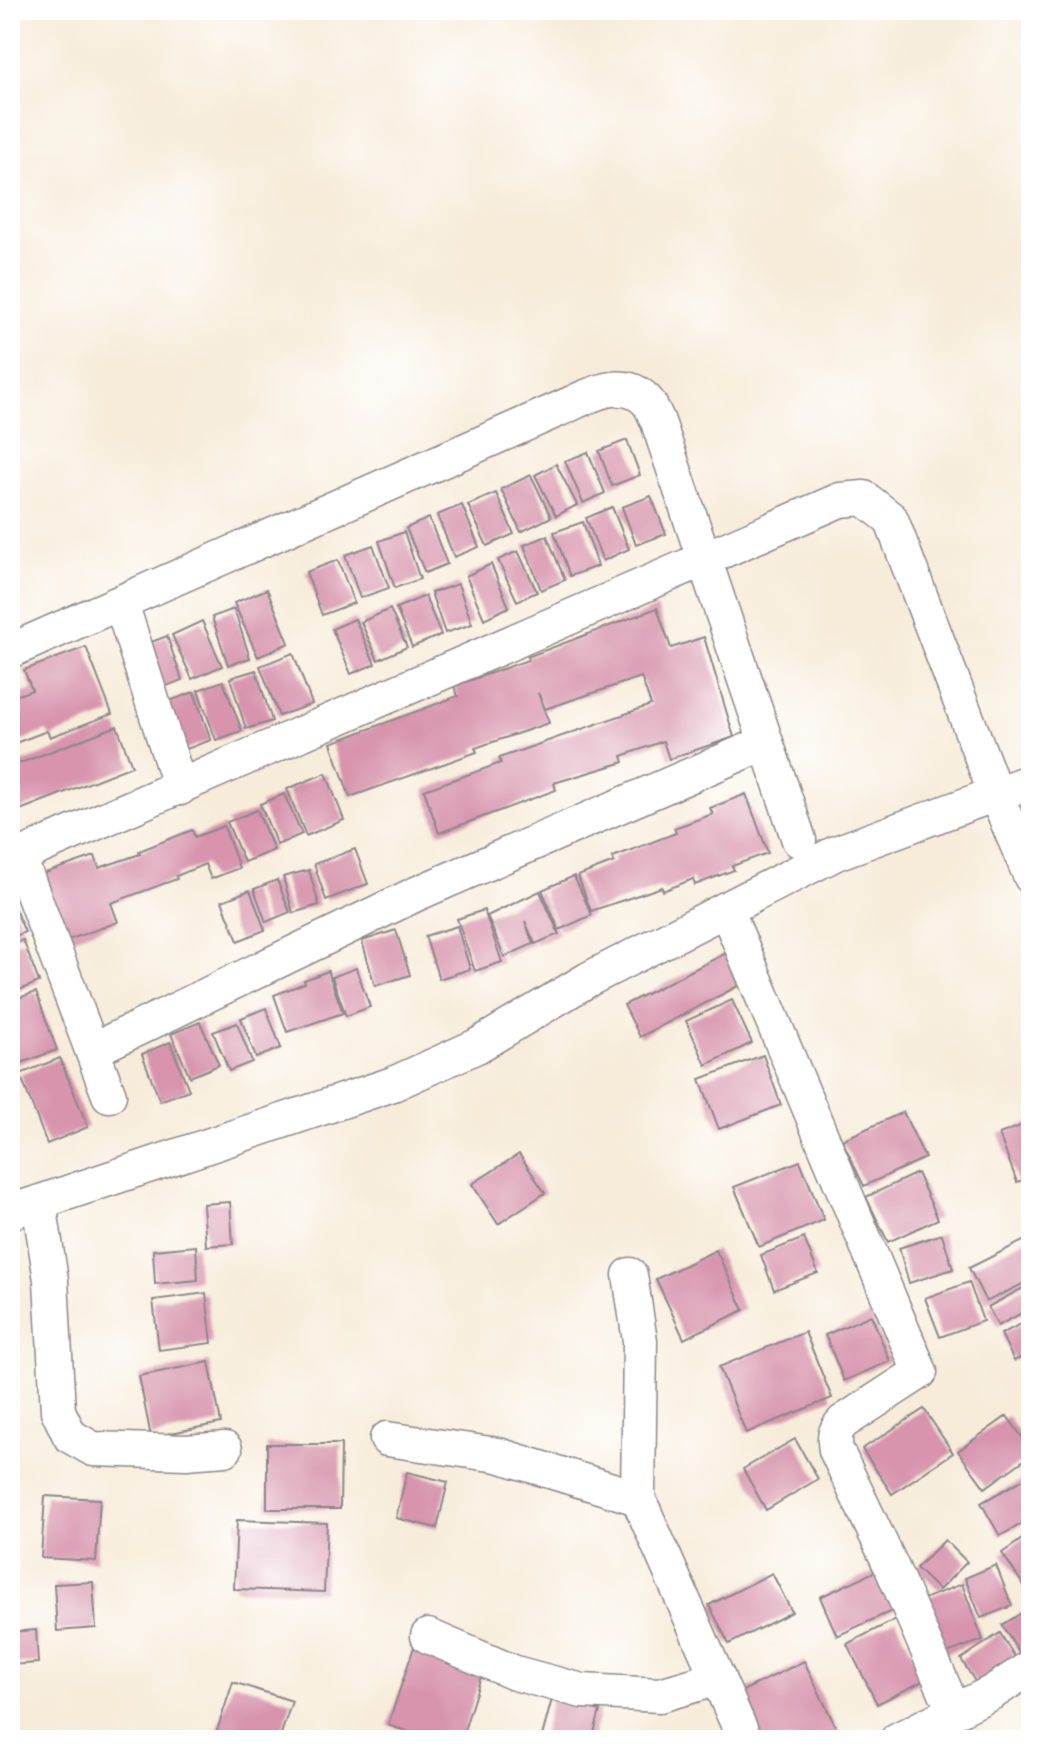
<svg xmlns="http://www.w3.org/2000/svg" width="1041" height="1750" viewBox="0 0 1041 1750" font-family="'Libre Caslon Text',serif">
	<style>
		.building { fill: #d794ac }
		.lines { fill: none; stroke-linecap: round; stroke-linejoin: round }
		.minor-casing { stroke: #8c878a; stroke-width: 37 }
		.minor { stroke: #fff; stroke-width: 34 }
	</style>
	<rect width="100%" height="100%" fill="#fff"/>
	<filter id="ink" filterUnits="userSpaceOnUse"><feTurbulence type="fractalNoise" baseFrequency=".0125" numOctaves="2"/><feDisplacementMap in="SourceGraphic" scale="16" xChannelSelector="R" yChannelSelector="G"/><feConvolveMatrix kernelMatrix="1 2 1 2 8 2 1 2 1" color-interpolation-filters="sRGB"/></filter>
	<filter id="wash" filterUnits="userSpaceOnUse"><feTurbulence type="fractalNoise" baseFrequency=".006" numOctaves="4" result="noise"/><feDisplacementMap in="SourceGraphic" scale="32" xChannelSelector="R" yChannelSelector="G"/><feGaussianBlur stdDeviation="1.8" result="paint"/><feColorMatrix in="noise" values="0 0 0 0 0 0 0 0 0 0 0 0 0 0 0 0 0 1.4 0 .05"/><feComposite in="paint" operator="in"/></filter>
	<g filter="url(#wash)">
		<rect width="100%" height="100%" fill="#f7ecda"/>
		<g id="blocks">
			<g class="building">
				<path d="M627,440L640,475L612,486L599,451Z"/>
				<path d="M588,452L605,493L583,503L565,461Z"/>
				<path d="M556,464L577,505L556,516L535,475Z"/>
				<path d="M531,475L551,517L521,532L501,489Z"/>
				<path d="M496,493L514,534L487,546L468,505Z"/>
				<path d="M651,496L666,534L636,545L622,507Z"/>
				<path d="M462,505L479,547L454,557L437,515Z"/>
				<path d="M612,507L629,549L603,561L586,518Z"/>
				<path d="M429,518L447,564L425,573L406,528Z"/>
				<path d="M583,522L598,566L570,576L554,532Z"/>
				<path d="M404,532L420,579L395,588L379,541Z"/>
				<path d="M547,536L565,580L541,590L524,545Z"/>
				<path d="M373,545L389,588L360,598L345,555Z"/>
				<path d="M518,551L537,592L517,601L498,560Z"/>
				<path d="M338,560L354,603L322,615L306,572Z"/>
				<path d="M491,564L509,607L484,619L466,576Z"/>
				<path d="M458,584L472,624L445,633L431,593Z"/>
				<path d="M267,589L289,643L258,657L234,603Z"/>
				<path d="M425,596L441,635L412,647L396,608Z"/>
				<path d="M657,608L671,648L704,637L734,737L669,759L663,741L622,756L624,762L554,783L556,790L439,833L424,790L501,763L499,758L651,705L641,677L545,709L538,693L549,723L475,748L477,752L350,797L331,743L458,696L454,686L528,660L527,657Z"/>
				<path d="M234,609L250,658L228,665L212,617Z"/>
				<path d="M390,609L407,647L378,660L361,622Z"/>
				<path d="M355,619L375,664L351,674L332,629Z"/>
				<path d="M202,621L222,666L192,679L172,635Z"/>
				<path d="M167,636L182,680L159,689L143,645Z"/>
				<path d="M86,647L112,714L50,737L47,731L10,745V698L32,690L24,670Z"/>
				<path d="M293,653L312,704L279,716L260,666Z"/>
				<path d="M256,670L272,721L246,729L230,678Z"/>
				<path d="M223,681L242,731L216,740L198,690Z"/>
				<path d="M194,692L211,740L181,751L164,703Z"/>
				<path d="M117,726L132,766L10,814V767Z"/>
				<path d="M326,773L344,820L306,836L287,789Z"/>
				<path d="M284,794L302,834L277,845L260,804Z"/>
				<path d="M746,794L768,853L732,866L734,870L695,885L693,879L663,891L662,887L591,911L578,876L614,862L613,857L676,833L674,828L713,814L710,808Z"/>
				<path d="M257,810L274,850L244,862L227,822Z"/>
				<path d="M224,826L239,868L211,879L205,864L176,876L177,879L111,903L118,922L65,941L42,874L95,856L99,868L140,854L139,851L192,830L195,837Z"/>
				<path d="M355,849L368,884L326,900L314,864Z"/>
				<path d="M309,870L319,905L293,913L283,877Z"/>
				<path d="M574,876L592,915L559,930L542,890Z"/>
				<path d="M277,880L290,912L266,922L254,889Z"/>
				<path d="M250,890L265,930L238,941L222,901Z"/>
				<path d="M540,891L559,934L535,944L525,921L533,944L504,957L487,916Z"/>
				<path d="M10,898L25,932L10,938Z"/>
				<path d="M484,910L502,962L475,971L457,919Z"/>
				<path d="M457,926L470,969L439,979L425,936Z"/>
				<path d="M396,930L410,975L375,986L362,941Z"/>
				<path d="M23,940L39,982L10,994V945Z"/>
				<path d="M730,951L746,982L640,1037L624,1005Z"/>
				<path d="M356,968L370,1007L346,1016L332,977Z"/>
				<path d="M328,971L343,1013L287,1032L274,995L305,983L304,980Z"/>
				<path d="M36,992L57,1050L13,1066L10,1058V1001Z"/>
				<path d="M732,1000L752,1043L706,1065L686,1021Z"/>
				<path d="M266,1008L281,1048L256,1058L241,1018Z"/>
				<path d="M200,1022L219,1065L190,1077L171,1034Z"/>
				<path d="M237,1023L252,1062L229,1071L213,1032Z"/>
				<path d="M170,1042L189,1090L160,1101L142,1054Z"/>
				<path d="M763,1055L781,1105L719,1129L700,1079Z"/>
				<path d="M60,1058L88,1127L47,1144L20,1074Z"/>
				<path d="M903,1112L925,1158L864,1186L842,1140Z"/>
				<path d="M1031,1122V1177L1017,1182L999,1134Z"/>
				<path d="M519,1154L545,1193L498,1224L472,1184Z"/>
				<path d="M800,1161L824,1220L759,1247L734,1187Z"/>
				<path d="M917,1173L938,1219L888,1242L866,1197Z"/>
				<path d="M230,1202L233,1244L206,1246L203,1204Z"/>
				<path d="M942,1234L953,1269L909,1283L899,1248Z"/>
				<path d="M1031,1237V1280L986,1302L969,1268Z"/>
				<path d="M804,1238L818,1273L774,1290L761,1255Z"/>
				<path d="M196,1246L198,1280L155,1284L153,1250Z"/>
				<path d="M716,1250L744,1310L684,1339L656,1279Z"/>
				<path d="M969,1282L983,1321L940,1337L925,1298Z"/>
				<path d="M1030,1284L1031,1308L998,1326L988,1307Z"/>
				<path d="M206,1293L212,1343L159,1350L153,1300Z"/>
				<path d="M871,1315L890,1361L844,1381L825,1335Z"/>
				<path d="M1031,1319V1353L1014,1361L1001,1334Z"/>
				<path d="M805,1332L832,1398L746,1433L719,1367Z"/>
				<path d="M209,1362L221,1423L151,1437L139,1376Z"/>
				<path d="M924,1409L953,1453L892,1494L862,1449Z"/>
				<path d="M1007,1416L1031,1449V1455L985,1488L958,1451Z"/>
				<path d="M795,1439L818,1479L766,1510L743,1469Z"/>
				<path d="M267,1444H341L340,1509H267Z"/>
				<path d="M407,1472L448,1482L437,1528L396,1518Z"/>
				<path d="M1031,1475V1519L1000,1536L981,1503Z"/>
				<path d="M45,1496L100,1499L96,1561L41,1558Z"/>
				<path d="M237,1520L327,1523L324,1592L234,1589Z"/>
				<path d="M1031,1533V1590L1028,1592L1002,1553Z"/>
				<path d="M945,1540L967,1562L939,1590L916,1568Z"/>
				<path d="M996,1565L1012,1606L981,1618L965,1578Z"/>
				<path d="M878,1570L896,1609L837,1636L820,1597Z"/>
				<path d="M772,1573L792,1612L729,1644L709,1605Z"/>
				<path d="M93,1582L96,1628L57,1631L54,1584Z"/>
				<path d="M962,1584L983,1640L944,1654L923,1599Z"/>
				<path d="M1031,1607V1657L1024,1661L1002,1625Z"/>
				<path d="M896,1619L925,1680L877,1704L847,1644Z"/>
				<path d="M36,1630L38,1663L10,1665V1632Z"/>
				<path d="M1000,1633L1020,1665L981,1691L961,1659Z"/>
				<path d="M414,1647L483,1670L461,1740H433L388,1725Z"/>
				<path d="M804,1661L842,1740H755L734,1695Z"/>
				<path d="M233,1682L292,1701L279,1740H214Z"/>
				<path d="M552,1699L600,1711L592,1740H541Z"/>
			</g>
		</g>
	</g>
	<g filter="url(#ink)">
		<use href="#blocks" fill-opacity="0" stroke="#8c878a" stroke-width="2"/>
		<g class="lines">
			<defs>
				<g id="minor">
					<path d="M121,603L180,788"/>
					<path d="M10,651L557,410C584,399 620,374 646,400C651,405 655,415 658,422L799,840"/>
					<path d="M19,857L109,1095"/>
					<path d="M10,860L840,500L864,498L891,519L996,795L1031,877"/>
					<path d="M726,909L920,1372L843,1422C834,1431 834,1438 836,1450L892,1568L954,1711"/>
					<path d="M93,1050L416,894L765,743"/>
					<path d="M39,1203L51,1280L58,1411L70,1436L93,1449L186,1452L225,1449"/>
					<path d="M10,1212L393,1084L477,1046L589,979L836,853L1031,781"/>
					<path d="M630,1275L640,1341L638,1498L745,1740"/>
					<path d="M387,1439L498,1455L638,1498"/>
					<path d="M428,1636L515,1673L582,1691L660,1695L718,1678"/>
					<path d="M897,1740L993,1692L1031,1667"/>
				</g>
			</defs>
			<use href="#minor" class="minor-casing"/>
			<use href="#minor" class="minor"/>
		</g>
	</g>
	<rect width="1041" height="1750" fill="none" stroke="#fff" stroke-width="40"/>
</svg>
